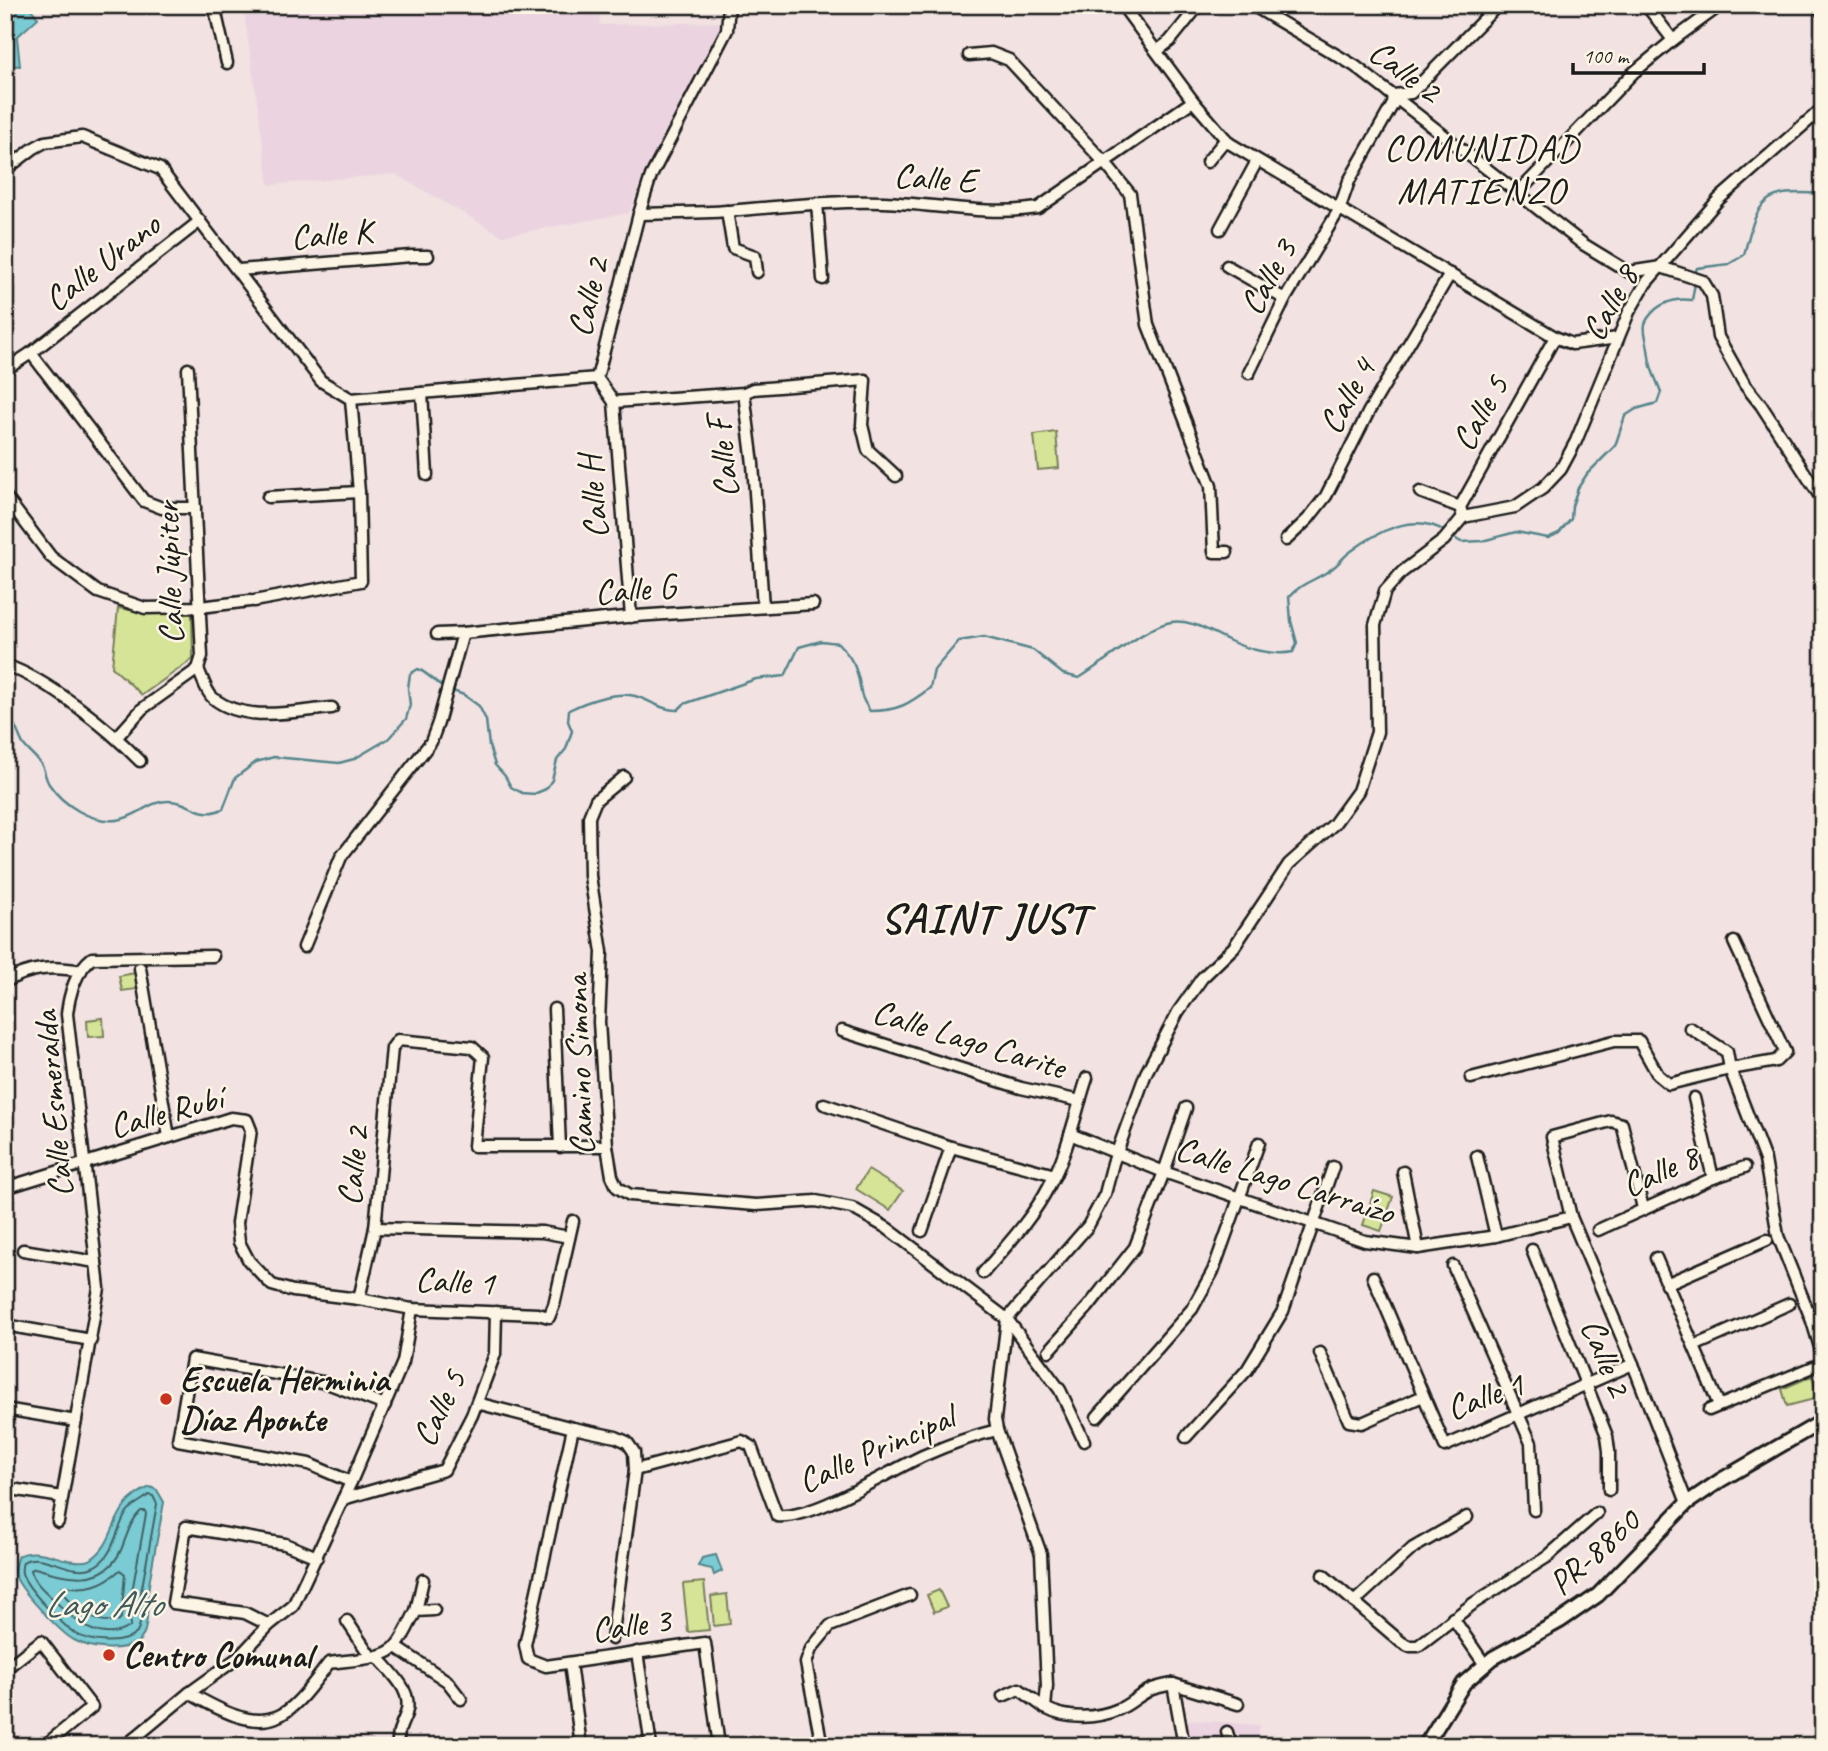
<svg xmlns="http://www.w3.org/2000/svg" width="1828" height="1751" viewBox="0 0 1828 1751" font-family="Caveat,sans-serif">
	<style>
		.built { fill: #ebd4e0 }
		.green { fill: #d5e497; stroke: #78805a; stroke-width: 2 }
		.water { fill: #7acbd3; stroke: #54858a; stroke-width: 2 }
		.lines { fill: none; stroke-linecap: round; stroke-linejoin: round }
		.shore { stroke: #426265; stroke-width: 2 }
		.stream { stroke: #54858a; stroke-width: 2.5 }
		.minor-casing { stroke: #1c1c1c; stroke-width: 15 }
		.tertiary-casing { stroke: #1c1c1c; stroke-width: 18 }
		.minor { stroke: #fcf5e5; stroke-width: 10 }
		.tertiary { stroke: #fcf5e5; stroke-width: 12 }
		.poi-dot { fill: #c8321e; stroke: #fcf5e5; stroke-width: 2.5 }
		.labels { text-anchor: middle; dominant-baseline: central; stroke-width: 5; stroke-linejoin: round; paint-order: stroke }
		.street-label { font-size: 35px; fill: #1c1c1c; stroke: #fcf5e5 }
		.poi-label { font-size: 35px; font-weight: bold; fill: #1c1c1c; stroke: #fcf5e5; text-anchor: start }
		.neighbourhood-label { font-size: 37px; letter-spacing: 2px; fill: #1c1c1c; stroke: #fcf5e5 }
		.water-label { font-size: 37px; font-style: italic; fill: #3d595c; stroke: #fcf5e5 }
		.district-label { font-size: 42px; font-weight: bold; letter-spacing: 2px; fill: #1c1c1c; stroke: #fcf5e5 }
	</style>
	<rect width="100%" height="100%" fill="#f2e2e2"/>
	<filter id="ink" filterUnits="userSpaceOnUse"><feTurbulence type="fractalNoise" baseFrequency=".0143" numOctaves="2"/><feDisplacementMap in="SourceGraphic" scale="14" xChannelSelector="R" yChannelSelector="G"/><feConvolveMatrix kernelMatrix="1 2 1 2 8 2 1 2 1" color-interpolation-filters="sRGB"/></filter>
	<g filter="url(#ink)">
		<g class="built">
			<path d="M243,5H599L600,25L723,22L644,174L629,213L503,236L395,174L269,185Z"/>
			<path d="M1180,1719L1260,1725L1257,1746H1186Z"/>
		</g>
		<g class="green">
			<path d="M1056,432L1059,468L1038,470L1034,435Z"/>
			<path d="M118,608L136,611H188L192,615L193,659L142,695L112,667Z"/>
			<path d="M135,973L137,989L122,991L119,976Z"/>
			<path d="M103,1018L104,1036L88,1037L87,1020Z"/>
			<path d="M868,1170L903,1191L890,1210L856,1189Z"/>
			<path d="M1374,1191L1393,1197L1381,1231L1363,1225Z"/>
			<path d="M1812,1376L1818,1398L1787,1406L1782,1389Z"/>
			<path d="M704,1582L709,1630L688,1632L683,1584Z"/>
			<path d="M939,1590L947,1607L934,1612L927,1595Z"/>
			<path d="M727,1594L730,1624L714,1626L711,1596Z"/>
		</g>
		<g class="water">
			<path d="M5,5H28L38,18L17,37L20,66L5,65Z"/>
			<path d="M150,1487L157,1490L164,1502C159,1532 152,1562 148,1592C146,1605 149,1618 145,1630C144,1635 141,1640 136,1643C118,1652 91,1649 74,1640C62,1634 20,1590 16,1577C13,1570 15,1563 18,1556C42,1544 65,1567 90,1560C120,1541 107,1506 150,1487Z"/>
			<path d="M716,1555L722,1571L714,1575L712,1569L698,1566L702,1558Z"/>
		</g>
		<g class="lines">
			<g class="shore">
				<path d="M149,1495L153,1496L157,1504L141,1593L140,1624L137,1633C122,1646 89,1643 73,1632C61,1623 25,1587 22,1573C21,1568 22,1567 23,1562C43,1550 70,1577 93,1567C115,1557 115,1530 127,1512C133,1504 142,1501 149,1495Z"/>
				<path d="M141,1511H145L146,1514L132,1592L130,1627C98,1645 74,1620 54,1600C45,1591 33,1582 31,1570L35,1568C66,1577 104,1588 121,1550C127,1536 130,1521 141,1511Z"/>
				<path d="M120,1570L125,1574L121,1618L118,1621C88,1623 79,1612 60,1590L63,1586C87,1590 102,1586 120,1570Z"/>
			</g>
			<g class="stream">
				<path d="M1694,276L1697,268L1729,264L1744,255C1758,199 1762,189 1823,194"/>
				<path d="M1451,536L1461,542L1482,541L1516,532L1548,538L1559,533L1571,519L1572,506L1578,488L1587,474L1615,446L1625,416L1636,409L1657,403L1661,392C1654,374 1650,369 1648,349C1645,329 1639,325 1656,309C1667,300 1678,298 1692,300L1695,283"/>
				<path d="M450,690L464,695L479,706L486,720L489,746L495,765L505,776L511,787L522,793L534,794L546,789L552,780L557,760L566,749L572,731L568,721L569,710C587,701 616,691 635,696C650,700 663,711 678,710L684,704L756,679L785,676L799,647L821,641L838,643C846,652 854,661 857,673C863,692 857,692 870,711C898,711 909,704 930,688L934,670L959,641L984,637L1033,650L1063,674L1079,678C1103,664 1146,626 1171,622C1191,619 1209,631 1226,639C1245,649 1273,656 1293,652L1297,643L1291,621L1289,597C1301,583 1316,580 1330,570C1338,565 1343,557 1350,552C1376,532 1415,511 1446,532"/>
				<path d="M5,723L14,724C17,730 20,738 23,744C28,751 36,757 41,764C45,770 45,778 49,784C63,805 91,823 117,820C135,818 150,801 167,801C191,800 198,820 223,809L235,778L256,762L274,757L339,763L354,759L388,739L406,719L410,705L408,688L410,674L418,669C429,674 434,682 444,687"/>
			</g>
			<defs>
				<g id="minor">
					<path d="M214,5L227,63"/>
					<path d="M1122,5L1193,101L1229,143L1555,337L1572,344L1618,338"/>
					<path d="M1252,5L1355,66L1583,244L1629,272L1661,267L1703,281L1712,296L1718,337L1745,385L1761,405L1823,501"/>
					<path d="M1646,5L1673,40"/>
					<path d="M1816,5L1823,13"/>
					<path d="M1157,51L1170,41L1199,5"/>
					<path d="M969,55L991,53L1009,60L1104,162L1130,194L1148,325L1211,486L1214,552H1227"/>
					<path d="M1207,162L1226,139"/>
					<path d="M5,170L34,148L45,142L82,137L160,169L321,381L351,399L597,378"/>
					<path d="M1517,194L1633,73L1673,40L1721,5"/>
					<path d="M817,203L823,279"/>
					<path d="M727,211L733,248L755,256L757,272"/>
					<path d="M639,214C669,213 699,213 729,211C781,207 832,200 884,202C936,204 986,216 1038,208L1193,101"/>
					<path d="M1220,229L1257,161"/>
					<path d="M1227,266L1285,299"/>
					<path d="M239,270L411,256H428"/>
					<path d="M31,353L144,501L162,508H195"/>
					<path d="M5,370L31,353L200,221"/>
					<path d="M1249,373L1285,299L1339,210L1349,181L1393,104L1394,95L1411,93L1495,8L1502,5"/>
					<path d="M597,378L639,214L651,176L727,30L729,5"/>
					<path d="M597,378L614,402L631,617"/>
					<path d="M422,393L427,475"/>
					<path d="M744,393L753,464L763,607"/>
					<path d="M614,402L744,393L753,389L865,380L862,425L868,450L896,476"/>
					<path d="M1420,492L1460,507"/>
					<path d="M5,496L51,557L98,592L145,608L200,607L250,601"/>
					<path d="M268,497L359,492"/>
					<path d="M1463,517L1515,507L1543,488L1561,469L1576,441L1629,312L1646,283L1719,199L1823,108"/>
					<path d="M1463,517L1460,507L1555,337"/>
					<path d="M1286,540L1308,519L1326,496L1369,411L1450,274"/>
					<path d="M254,601L361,581L359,492L351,399"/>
					<path d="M437,634L463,633L636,616L813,604"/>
					<path d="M5,665C49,680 107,727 140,761"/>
					<path d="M198,669C202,677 206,692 213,698C245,724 295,711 332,708"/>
					<path d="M117,737L142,709L198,669L202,656L188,369"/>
					<path d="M624,777L596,800L589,817L590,876L602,952L599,1022L607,1146L612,1176L617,1187L630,1195L756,1205L816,1201L852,1208L887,1228L1007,1319L1060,1390L1084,1441"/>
					<path d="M304,947L341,857L431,742L438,723L463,633"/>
					<path d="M140,968L169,1137"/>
					<path d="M5,982C30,967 53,966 81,971"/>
					<path d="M554,1009L560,1147"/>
					<path d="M1690,1028L1727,1052L1730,1069L1765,1160L1778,1236L1812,1321L1823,1357"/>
					<path d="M842,1031L1021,1088L1080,1101"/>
					<path d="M1471,1078L1614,1041H1639L1658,1075L1669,1084L1730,1069L1776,1061L1785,1052L1734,942"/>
					<path d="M1694,1098L1713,1178"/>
					<path d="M824,1104L951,1147L1055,1175"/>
					<path d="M1070,1134L1164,1172L1365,1241L1418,1248L1496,1236L1571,1217"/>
					<path d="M1477,1156L1496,1236"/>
					<path d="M1403,1172L1418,1248"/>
					<path d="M5,1188L231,1118L247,1120L251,1130L237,1223L239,1242L249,1261L272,1285L293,1291L359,1299L412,1309L538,1314L549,1317L554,1305L573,1221"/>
					<path d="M1643,1208L1622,1124L1611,1121L1552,1137L1571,1217L1633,1364L1687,1503"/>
					<path d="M375,1228L542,1232L569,1237"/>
					<path d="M1598,1230L1713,1178L1745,1167"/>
					<path d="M922,1231L951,1147"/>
					<path d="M23,1250L96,1262"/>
					<path d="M1532,1250L1607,1436L1609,1451V1490"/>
					<path d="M1656,1258L1719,1405"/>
					<path d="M1453,1266L1531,1443L1534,1510"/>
					<path d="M983,1273C1007,1245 1032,1219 1049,1186C1068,1153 1075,1114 1087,1078"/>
					<path d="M1373,1277L1445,1446L1633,1364"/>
					<path d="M1666,1284L1767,1240"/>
					<path d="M359,1299L375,1228L392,1048L398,1040L472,1047L483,1057L474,1146H607"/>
					<path d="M5,1325L91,1340"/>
					<path d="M1694,1346L1789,1304"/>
					<path d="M1049,1351L1088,1307L1135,1247L1164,1172L1186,1108"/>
					<path d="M1320,1353L1349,1421L1362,1423L1423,1396"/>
					<path d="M477,1403L573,1428L616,1437L627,1442L634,1452L635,1470L612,1639"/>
					<path d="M5,1409L76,1421"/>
					<path d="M1709,1410L1823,1363"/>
					<path d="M1097,1417L1192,1309L1213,1271L1259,1143"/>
					<path d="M573,1428L525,1645L528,1659L546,1666L705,1643L719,1746"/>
					<path d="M1186,1437L1247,1370L1283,1311L1333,1167"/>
					<path d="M635,1470L742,1441L751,1446L777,1516C814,1520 888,1471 925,1455C948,1445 972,1436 997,1430"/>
					<path d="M351,1482L309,1464L178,1440L192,1359L327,1383L385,1405"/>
					<path d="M5,1488L62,1497"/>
					<path d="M343,1499L444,1470L472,1415L495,1354L496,1312"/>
					<path d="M58,1522L99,1288L67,1014C69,995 76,970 92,958L213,956"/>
					<path d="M1323,1575L1401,1642L1408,1646H1418L1474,1603L1547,1557L1597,1513"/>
					<path d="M1354,1602L1413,1548L1467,1517"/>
					<path d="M416,1611L423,1580"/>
					<path d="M1453,1618L1485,1665"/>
					<path d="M347,1621L371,1657"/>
					<path d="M269,1625L245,1613L173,1603L186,1527L285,1544L317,1557"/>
					<path d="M396,1647L447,1681L461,1699"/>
					<path d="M637,1652L651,1746"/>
					<path d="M378,1657C391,1673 414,1691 406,1714C401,1726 397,1732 398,1746"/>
					<path d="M570,1663L581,1746"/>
					<path d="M5,1669L41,1641L92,1707L44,1746"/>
					<path d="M1173,1684C1166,1685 1159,1687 1152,1689C1140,1694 1131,1704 1119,1709C1096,1719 1067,1720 1045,1708L1047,1686L1041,1554L997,1430L995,1419L1007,1319L1088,1226L1105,1194L1113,1163L1146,1073L1178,1012L1202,978L1234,947L1289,864L1334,824L1358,791L1377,732L1375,625L1385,591L1402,572L1444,540L1463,517"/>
					<path d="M1173,1684L1238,1704"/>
					<path d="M1173,1684L1184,1746"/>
					<path d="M189,1693C213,1706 248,1728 276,1717C296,1710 316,1679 329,1663C348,1660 386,1660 397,1645C405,1635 410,1622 416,1611L434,1610"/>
					<path d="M1003,1696L1019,1689L1045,1708"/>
					<path d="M1227,1732L1231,1746"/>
					<path d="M125,1746L189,1693L239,1657L269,1625L293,1606L351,1482L403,1362L412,1309"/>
					<path d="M822,1746L806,1663L811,1649L830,1626L910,1595"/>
				</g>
				<path id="tertiary" d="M1425,1746L1464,1683L1493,1658L1560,1621L1598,1595L1687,1503L1721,1480L1823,1421"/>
			</defs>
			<use href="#minor" class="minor-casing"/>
			<use href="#tertiary" class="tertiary-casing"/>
			<use href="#minor" class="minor"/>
			<use href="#tertiary" class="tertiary"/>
		</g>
	</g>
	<g class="poi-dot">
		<circle cx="166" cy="1399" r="7"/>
		<circle cx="109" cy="1655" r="7"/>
	</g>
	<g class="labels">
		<g class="street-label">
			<text transform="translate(1405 71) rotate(37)">Calle 2</text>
			<text transform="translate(935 178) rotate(4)">Calle E</text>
			<text transform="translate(331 234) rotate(-5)">Calle K</text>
			<text transform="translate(102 262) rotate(-38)">Calle Urano</text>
			<text transform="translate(1268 277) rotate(-61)">Calle 3</text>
			<text transform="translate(588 297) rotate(-76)">Calle 2</text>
			<text transform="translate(1610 303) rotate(-61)">Calle 8</text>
			<text transform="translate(1347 396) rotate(-61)">Calle 4</text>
			<text transform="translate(1480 413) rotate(-61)">Calle 5</text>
			<text transform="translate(723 458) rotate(-96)">Calle F</text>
			<text transform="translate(593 497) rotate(-95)">Calle H</text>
			<text transform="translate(169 573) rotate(-92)">Calle Júpiter</text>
			<text transform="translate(635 589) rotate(-5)">Calle G</text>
			<text transform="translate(969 1039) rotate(17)">Calle Lago Carite</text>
			<text transform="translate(579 1065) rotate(-92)">Camino Simona</text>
			<text transform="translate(53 1104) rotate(-95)">Calle Esmeralda</text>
			<text transform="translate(166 1112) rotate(-15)">Calle Rubí</text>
			<text transform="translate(353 1166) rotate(-84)">Calle 2</text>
			<text transform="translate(1660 1171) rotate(-24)">Calle 8</text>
			<text transform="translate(1285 1180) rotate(17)">Calle Lago Carraízo</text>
			<text transform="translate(455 1281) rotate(3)">Calle 1</text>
			<text transform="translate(1606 1357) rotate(68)">Calle 2</text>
			<text transform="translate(1485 1396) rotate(-20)">Calle 1</text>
			<text transform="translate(439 1408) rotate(-64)">Calle 5</text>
			<text transform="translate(876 1449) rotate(-24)">Calle Principal</text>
			<text transform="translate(1594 1552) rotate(-42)">PR-8860</text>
			<text transform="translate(631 1625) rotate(-8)">Calle 3</text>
		</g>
		<g class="poi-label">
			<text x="180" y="1379">Escuela Herminia<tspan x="180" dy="40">Díaz Aponte</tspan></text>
			<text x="123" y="1655">Centro Comunal</text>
		</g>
		<g class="neighbourhood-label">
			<text x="1482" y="147">COMUNIDAD<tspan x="1482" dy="43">MATIENZO</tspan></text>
		</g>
		<g class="water-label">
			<text x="103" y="1603">Lago Alto</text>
		</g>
		<g class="district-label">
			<text x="985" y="918">SAINT JUST</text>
		</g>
	</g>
	<rect width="1828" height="1751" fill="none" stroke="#fcf5e5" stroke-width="28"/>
	<rect x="14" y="14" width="1800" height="1723" fill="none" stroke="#1c1c1c" stroke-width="2.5" filter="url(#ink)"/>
	<path d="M1573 63v10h131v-10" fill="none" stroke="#1c1c1c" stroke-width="3.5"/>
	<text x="1583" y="63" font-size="21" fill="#1c1c1c" stroke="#fcf5e5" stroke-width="5" paint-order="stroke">100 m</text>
</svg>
